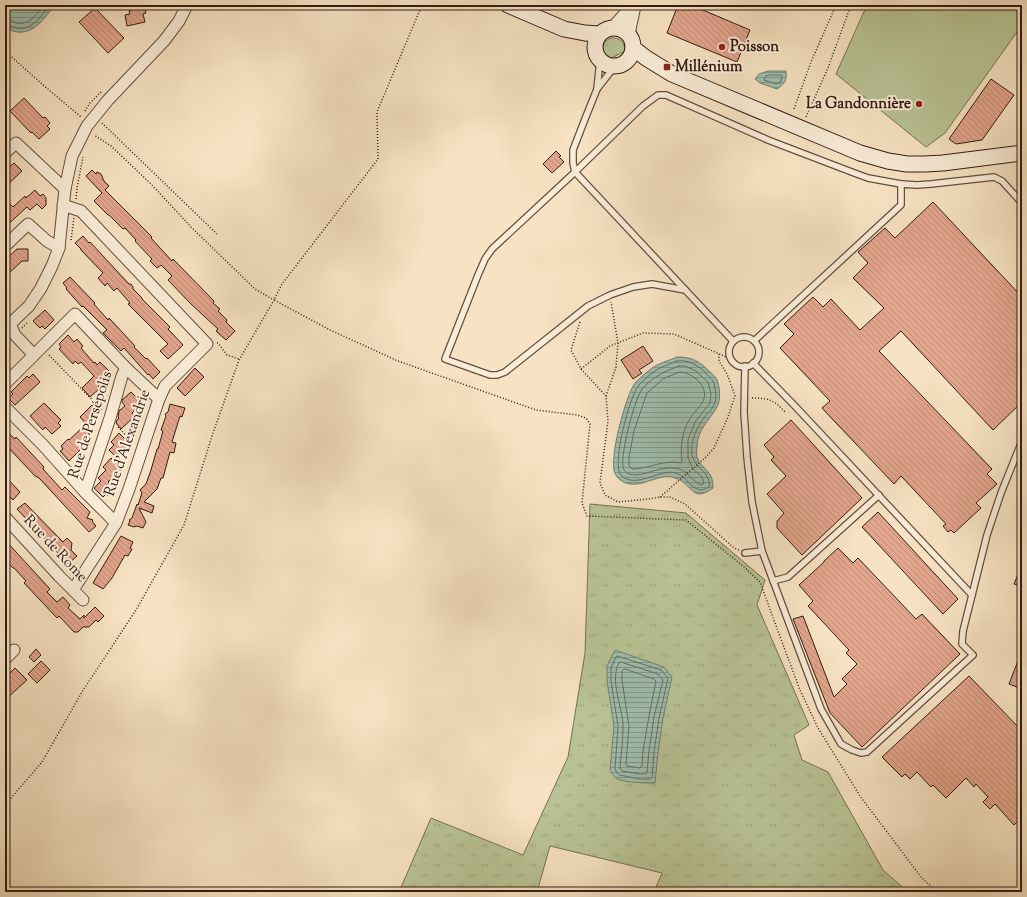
<svg xmlns="http://www.w3.org/2000/svg" width="1027" height="897" viewBox="0 0 1027 897" font-family="'Sorts Mill Goudy',serif">
	<style>
		.grass { fill: url(#grass-tufts); stroke: #767054 }
		.pitch { fill: #b9c496; stroke: #767054 }
		.water { fill: url(#water-rules); stroke: #737e71 }
		.lines { fill: none; stroke-linecap: round; stroke-linejoin: round }
		.shore { stroke: #686e61; stroke-width: 1 }
		.building { fill: url(#building-back-hatch); stroke: #331c13 }
		.service-casing { stroke: #644e3f; stroke-width: 8 }
		.minor-casing { stroke: #644e3f; stroke-width: 13 }
		.tertiary-casing { stroke: #644e3f; stroke-width: 15 }
		.secondary-casing { stroke: #331c13; stroke-width: 17 }
		.path { stroke: #331c13; stroke-width: 1.5; stroke-dasharray: 1 2; stroke-linecap: butt }
		.service { stroke: #faedd8; stroke-width: 5.5 }
		.minor { stroke: #faedd8; stroke-width: 11 }
		.tertiary { stroke: #faedd8; stroke-width: 13 }
		.secondary { stroke: #faedd8; stroke-width: 15 }
		.poi-dot { fill: #8f2418; stroke: #faedd8; stroke-width: 1.5 }
		.labels { text-anchor: middle; dominant-baseline: central; stroke-width: 4; stroke-linejoin: round; paint-order: stroke }
		.poi-label { font-size: 15px; font-weight: bold; fill: #331c13; stroke: #faedd8; text-anchor: start }
		.street-label { font-size: 15px; fill: #331c13; stroke: #faedd8 }
	</style>
	<defs>
		<pattern id="grass-tufts" width="24" height="20" patternUnits="userSpaceOnUse"><rect width="24" height="20" fill="#b9c496"/><path d="M3 7l-1-3M5 7V3M7 7l1-3M15 17l-1-3M17 17v-4M19 17l1-3" fill="none" stroke="#a0a880"/></pattern>
		<pattern id="water-rules" width="6" height="5" patternUnits="userSpaceOnUse"><rect width="6" height="5" fill="#9ebfaf"/><path d="M0 2.5h6" fill="none" stroke="#819a8d"/></pattern>
		<pattern id="building-back-hatch" width="6" height="6" patternUnits="userSpaceOnUse"><rect width="6" height="6" fill="#e2a58d"/><path d="M-1 5l2 2M0 0l6 6M5-1l2 2" fill="none" stroke="#c28d79"/></pattern>
	</defs>
	<rect width="100%" height="100%" fill="#f7e3c3"/>
	<filter id="stains"><feTurbulence type="fractalNoise" baseFrequency=".005" numOctaves="4"/><feColorMatrix values="0 0 0 0 .2 0 0 0 0 .09 0 0 0 0 .02 0 0 0 .5 -.17"/></filter>
	<radialGradient id="worn" r=".72"><stop offset=".6" stop-color="#630" stop-opacity="0"/><stop offset="1" stop-color="#630" stop-opacity=".3"/></radialGradient>
	<g class="grass">
		<path d="M611,38C619,37 625,42 625,51L608,60C599,53 601,42 611,38Z"/>
		<path d="M590,504L686,513L765,580L757,605L809,725L794,735L802,760L828,772L883,870L908,892H654L662,873L550,846L537,892H399L431,818L523,855L568,757L585,653Z"/>
	</g>
	<path class="pitch" d="M867,5H1022V25L945,133L926,147L836,74Z"/>
	<g class="water">
		<path d="M5,5H55C45,17 35,34 17,32C13,32 9,29 5,27Z"/>
		<path d="M768,71H786C787,80 785,84 777,89L760,83L755,79L759,74Z"/>
		<path d="M677,357C692,357 699,361 709,371C711,373 714,375 716,378C720,384 721,401 717,407C709,421 697,430 697,447C697,451 696,454 697,457C702,470 714,471 713,488C691,504 693,483 675,478C657,471 636,495 618,478C613,473 613,464 614,457C614,444 627,391 636,382C641,377 651,368 657,365C663,362 670,360 677,357Z"/>
		<path d="M615,650L664,667L672,677L663,718L658,753L655,783C646,783 624,783 616,778C613,776 612,773 610,770L614,726L607,681V666Z"/>
	</g>
	<g class="lines">
		<g class="shore">
			<path d="M5,19C10,19 13,22 17,23C29,26 38,13 43,5"/>
			<path d="M5,24C9,24 13,28 17,28C32,31 42,15 50,5"/>
			<path d="M769,75H781L782,77L780,83L776,84L764,80L765,77Z"/>
			<path d="M677,361C689,360 696,364 705,372C707,375 711,378 713,381C716,388 717,399 714,405C712,409 709,412 706,415C697,427 690,440 692,455C694,467 712,474 709,487C694,497 689,477 676,473C659,468 636,490 621,475C611,465 630,395 639,385C644,380 651,373 658,369C663,366 671,364 677,361Z"/>
			<path d="M679,366H685L696,371L708,382L711,394L710,403L695,422L688,440V458L693,469L702,477L704,483L702,485C692,483 687,468 674,468C670,468 665,468 661,469C652,470 632,481 624,470C618,461 635,396 643,388C653,377 665,371 679,366Z"/>
			<path d="M680,372C692,372 708,386 704,399C702,405 695,411 691,417C682,430 680,446 682,462L681,463C664,459 649,469 632,469L629,466V457L634,431L647,393L663,379Z"/>
			<path d="M617,656L661,670L668,678L659,718L654,752L652,777L650,779H640L619,775L617,773L615,769L618,726L611,681V668Z"/>
			<path d="M621,662L658,674L663,680L654,717L649,751L647,773L646,774H640L622,771L620,768C621,754 623,741 623,727C623,707 609,681 619,663Z"/>
			<path d="M625,669L654,679L656,681L649,716L643,751L642,766L640,768L627,766L626,764L629,726L622,680V671Z"/>
		</g>
	</g>
	<g class="building">
		<path d="M133,5H144L146,13L143,14L145,22L127,26L125,15L130,14L129,11L134,9Z"/>
		<path d="M678,5H691L750,30L737,62L667,33Z"/>
		<path d="M95,8L124,38L108,53L79,22Z"/>
		<path d="M991,79L1014,95L982,140L956,144L949,139Z"/>
		<path d="M24,98L43,118L45,117L50,123L47,126L50,129L39,139L32,132L31,133L10,111Z"/>
		<path d="M556,151L561,156L559,157L564,162L552,173L543,164Z"/>
		<path d="M14,163L22,171L5,187V171Z"/>
		<path d="M92,170L96,174L97,172L101,174L104,181L109,186L105,190L152,237L151,238L172,261L173,259L214,301L213,303L220,309L218,311L227,320L226,322L235,331L226,340L216,331L218,329L191,304L168,280L172,276L161,265L157,268L150,261L152,259L135,241L136,240L125,228L123,229L109,215H108L94,201L102,193L86,176Z"/>
		<path d="M35,190L40,196L43,194L46,198V205L42,209L37,204L30,210L27,207L5,227V199L13,207L25,196L26,198Z"/>
		<path d="M933,202L1022,297V360L1017,365L1022,371V402L993,430L901,331L879,351L992,469L987,474L997,484L976,503L981,508L954,533L951,530L948,532L943,526L946,524L901,476L894,484L837,424L822,408L830,401L780,348L794,334L784,324L813,297L823,307L831,299L860,330L884,308L853,278L868,263L858,252L885,228L895,238Z"/>
		<path d="M83,236L89,243L90,242L129,284H131L133,287V289L142,298V299L170,327L168,329L183,345L168,359L160,351L168,344L128,304L130,303L117,288L114,291L107,283L105,286L98,278L103,273L81,250V249L75,243Z"/>
		<path d="M17,249H28V261H22L5,277V260Z"/>
		<path d="M70,277L95,303L94,304L108,320L109,318L135,346L134,347L146,359L147,358L160,372L153,379L149,374L148,375L124,348L121,351L103,333L107,330L83,306L82,307L66,289L67,288L63,283Z"/>
		<path d="M45,310L54,320L45,329L42,326L40,328L33,321Z"/>
		<path d="M68,335L74,342L77,339L83,346L81,348L94,363L95,362L97,365L100,362L109,371L102,378L105,380L98,386L100,388L90,397L82,388L94,376L81,362L78,364L75,361L73,364L59,349L61,347L59,344Z"/>
		<path d="M643,346L653,361L639,370L642,373L633,379L621,360Z"/>
		<path d="M195,368L204,377L185,396L177,388Z"/>
		<path d="M33,374L40,382L15,405L8,398L13,394L11,392L27,376L29,378Z"/>
		<path d="M131,392L142,403L132,413L135,416L121,429L116,423L117,420L119,418L118,417L119,411L125,406L122,402V400Z"/>
		<path d="M44,403L61,420L58,423L61,426L52,434L45,427L43,430L30,416Z"/>
		<path d="M170,404L185,408L182,417L180,416L172,442L176,443L174,453L170,452L163,478H161L157,489L144,502L154,506L152,513L139,508L146,522L143,528L137,526L134,527L128,525L130,521L129,520L132,518L137,504L138,505L142,493L140,490L146,484L151,470L157,449H158L163,431L161,430L166,416L165,414L168,412Z"/>
		<path d="M92,405L99,412L94,416L96,418L88,426L80,417Z"/>
		<path d="M791,420L862,498L802,555L777,528V521L784,513L767,494L786,476L771,460L774,457L764,445Z"/>
		<path d="M83,427L90,435L85,439L88,442L69,461L60,451L63,449L61,446L68,439L69,440Z"/>
		<path d="M5,430L15,439L16,437L44,467L43,469L62,490L65,487L90,512L87,518L93,520L92,521L96,526L89,532L39,478L35,476L5,444Z"/>
		<path d="M119,433L129,443L116,457L109,450L114,445L111,442Z"/>
		<path d="M111,458L122,469L108,482L115,489L108,496L106,494L103,497L94,488L101,481L98,478L106,470L103,467Z"/>
		<path d="M5,476L20,492L13,500L5,492Z"/>
		<path d="M25,503L63,542L67,538L72,543L71,550L77,556L68,564L17,509Z"/>
		<path d="M878,512L958,599L943,614L862,527Z"/>
		<path d="M121,536L133,542L130,548L132,549L128,556L125,555L112,578L103,589L93,583Z"/>
		<path d="M5,540L50,589L47,592L57,602L63,597L70,605L68,608L80,619L84,615V618L95,607L104,616L98,622L96,620L89,627H83L78,632H74L59,616L57,618L24,583L26,581L14,568H13L5,560Z"/>
		<path d="M838,548L853,563L858,558L916,619L922,614L960,654L862,747L830,713L793,619L803,616L834,697L847,684L842,679L857,664L846,653L849,650L808,606L813,601L799,585L824,562V561Z"/>
		<path d="M1022,565V587L1014,584Z"/>
		<path d="M36,649L41,655L34,662L29,657Z"/>
		<path d="M1021,653H1022V689L1009,684Z"/>
		<path d="M41,661L50,670L37,683L28,674Z"/>
		<path d="M15,668L27,680L5,700V678Z"/>
		<path d="M969,676L1022,731V817L1014,825L995,804L990,809L983,802L988,797L976,784L974,787L966,778L946,798L933,785L931,787L917,772L910,779L905,774L902,777L882,757Z"/>
	</g>
	<g class="lines">
		<defs>
			<g id="service">
				<path d="M615,66L597,89L585,119L573,150V163L575,172L733,341"/>
				<path d="M597,89L600,60"/>
				<path d="M685,290L652,284L633,287L610,295L588,306L505,372L497,375H490L445,359L478,275L485,259L492,249L575,172L643,106L658,95H666L768,140L857,174L868,178L901,184"/>
				<circle cx="744" cy="352" r="15"/>
				<path d="M754,341L901,205V184L917,185L931,184L994,177L1002,181L1022,203"/>
				<path d="M753,363L794,405L972,595"/>
				<path d="M745,366L744,412L747,457L752,502L762,551L821,709L841,744L852,750L861,753L867,752L973,655L962,644L963,631L987,535L1001,493L1022,441"/>
				<path d="M745,553L762,551"/>
				<path d="M773,581L788,577L879,495"/>
			</g>
			<g id="minor">
				<path d="M5,153L16,143L65,189"/>
				<path d="M63,205L81,211L207,344L165,386L159,399L129,489L116,523L73,590"/>
				<path d="M5,246L28,224L47,241L59,248"/>
				<path d="M10,324L15,335L34,355L75,314L126,368L159,399"/>
				<path d="M5,327L10,324L29,306L41,288L52,266L59,248L65,189L72,156L87,126L108,100L164,41L179,21L187,5"/>
				<path d="M5,384L34,355"/>
				<path d="M5,407L43,445L85,492L116,523"/>
				<path d="M85,492L110,418L122,376L126,368"/>
				<path d="M5,517L59,576L83,600"/>
				<path d="M5,659L14,650"/>
			</g>
			<g id="tertiary">
				<path d="M614,27L634,5"/>
				<path d="M628,34L634,6"/>
			</g>
			<g id="secondary">
				<path d="M508,5L564,29L585,33L599,34"/>
				<circle cx="614" cy="47" r="19"/>
				<path d="M633,48L646,58L672,74L860,153L888,161L907,164H925L943,163L1022,153"/>
			</g>
		</defs>
		<use href="#service" class="service-casing"/>
		<use href="#minor" class="minor-casing"/>
		<use href="#tertiary" class="tertiary-casing"/>
		<use href="#secondary" class="secondary-casing"/>
		<g class="path">
			<path d="M422,5L377,112L378,159L282,284L274,300L330,330L398,361L536,410L577,415L586,418L590,424L582,503L587,516L686,520L743,566L760,582L785,650L800,690L818,728L860,796L921,877L937,892"/>
			<path d="M5,51L42,84L81,117"/>
			<path d="M794,109L811,62L836,5"/>
			<path d="M85,111L90,103L101,92"/>
			<path d="M806,117L828,68L851,5"/>
			<path d="M102,123L217,234"/>
			<path d="M76,199L77,188L83,157"/>
			<path d="M71,240L74,218"/>
			<path d="M580,322L571,350L581,369L606,396L608,421L600,483L605,495L618,502L648,499L660,497H670L685,504L734,548L739,550"/>
			<path d="M22,328L28,322"/>
			<path d="M217,343H218L227,355L239,359"/>
			<path d="M49,355L102,410"/>
			<path d="M581,369L610,346L643,333L674,334L731,359"/>
			<path d="M606,396L616,367L618,343L611,302"/>
			<path d="M752,398C769,398 774,400 785,412"/>
			<path d="M118,427L133,443"/>
			<path d="M660,497L705,458L714,448L728,417L735,396L727,374L719,361V354"/>
			<path d="M5,805L42,762L82,692L136,610L184,525L213,433L239,360L274,300L255,289L192,228L151,184L111,146L94,135"/>
		</g>
		<use href="#service" class="service"/>
		<use href="#minor" class="minor"/>
		<use href="#tertiary" class="tertiary"/>
		<use href="#secondary" class="secondary"/>
	</g>
	<g class="poi-dot">
		<circle cx="722" cy="47" r="4"/>
		<rect x="663" y="63" width="8" height="8" rx="2"/>
		<circle cx="919" cy="104" r="4"/>
	</g>
	<g class="labels">
		<g class="poi-label">
			<text x="730" y="47">Poisson</text>
			<text x="675" y="67">Millénium</text>
			<text x="911" y="104" text-anchor="end">La Gandonnière</text>
		</g>
		<g class="street-label">
			<text transform="translate(91 425) rotate(-72)">Rue de Persépolis</text>
			<text transform="translate(128 443) rotate(-71)">Rue d'Alexandrie</text>
			<text transform="translate(55 549) rotate(47)">Rue de Rome</text>
		</g>
	</g>
	<rect width="1027" height="897" fill="none" stroke="#f7e3c3" stroke-width="20"/>
	<rect x="6" y="6" width="1015" height="885" fill="none" stroke="#331c13" stroke-width="2"/>
	<rect x="10" y="10" width="1007" height="877" fill="none" stroke="#331c13"/>
	<rect width="100%" height="100%" filter="url(#stains)"/>
	<rect width="100%" height="100%" fill="url(#worn)"/>
</svg>
